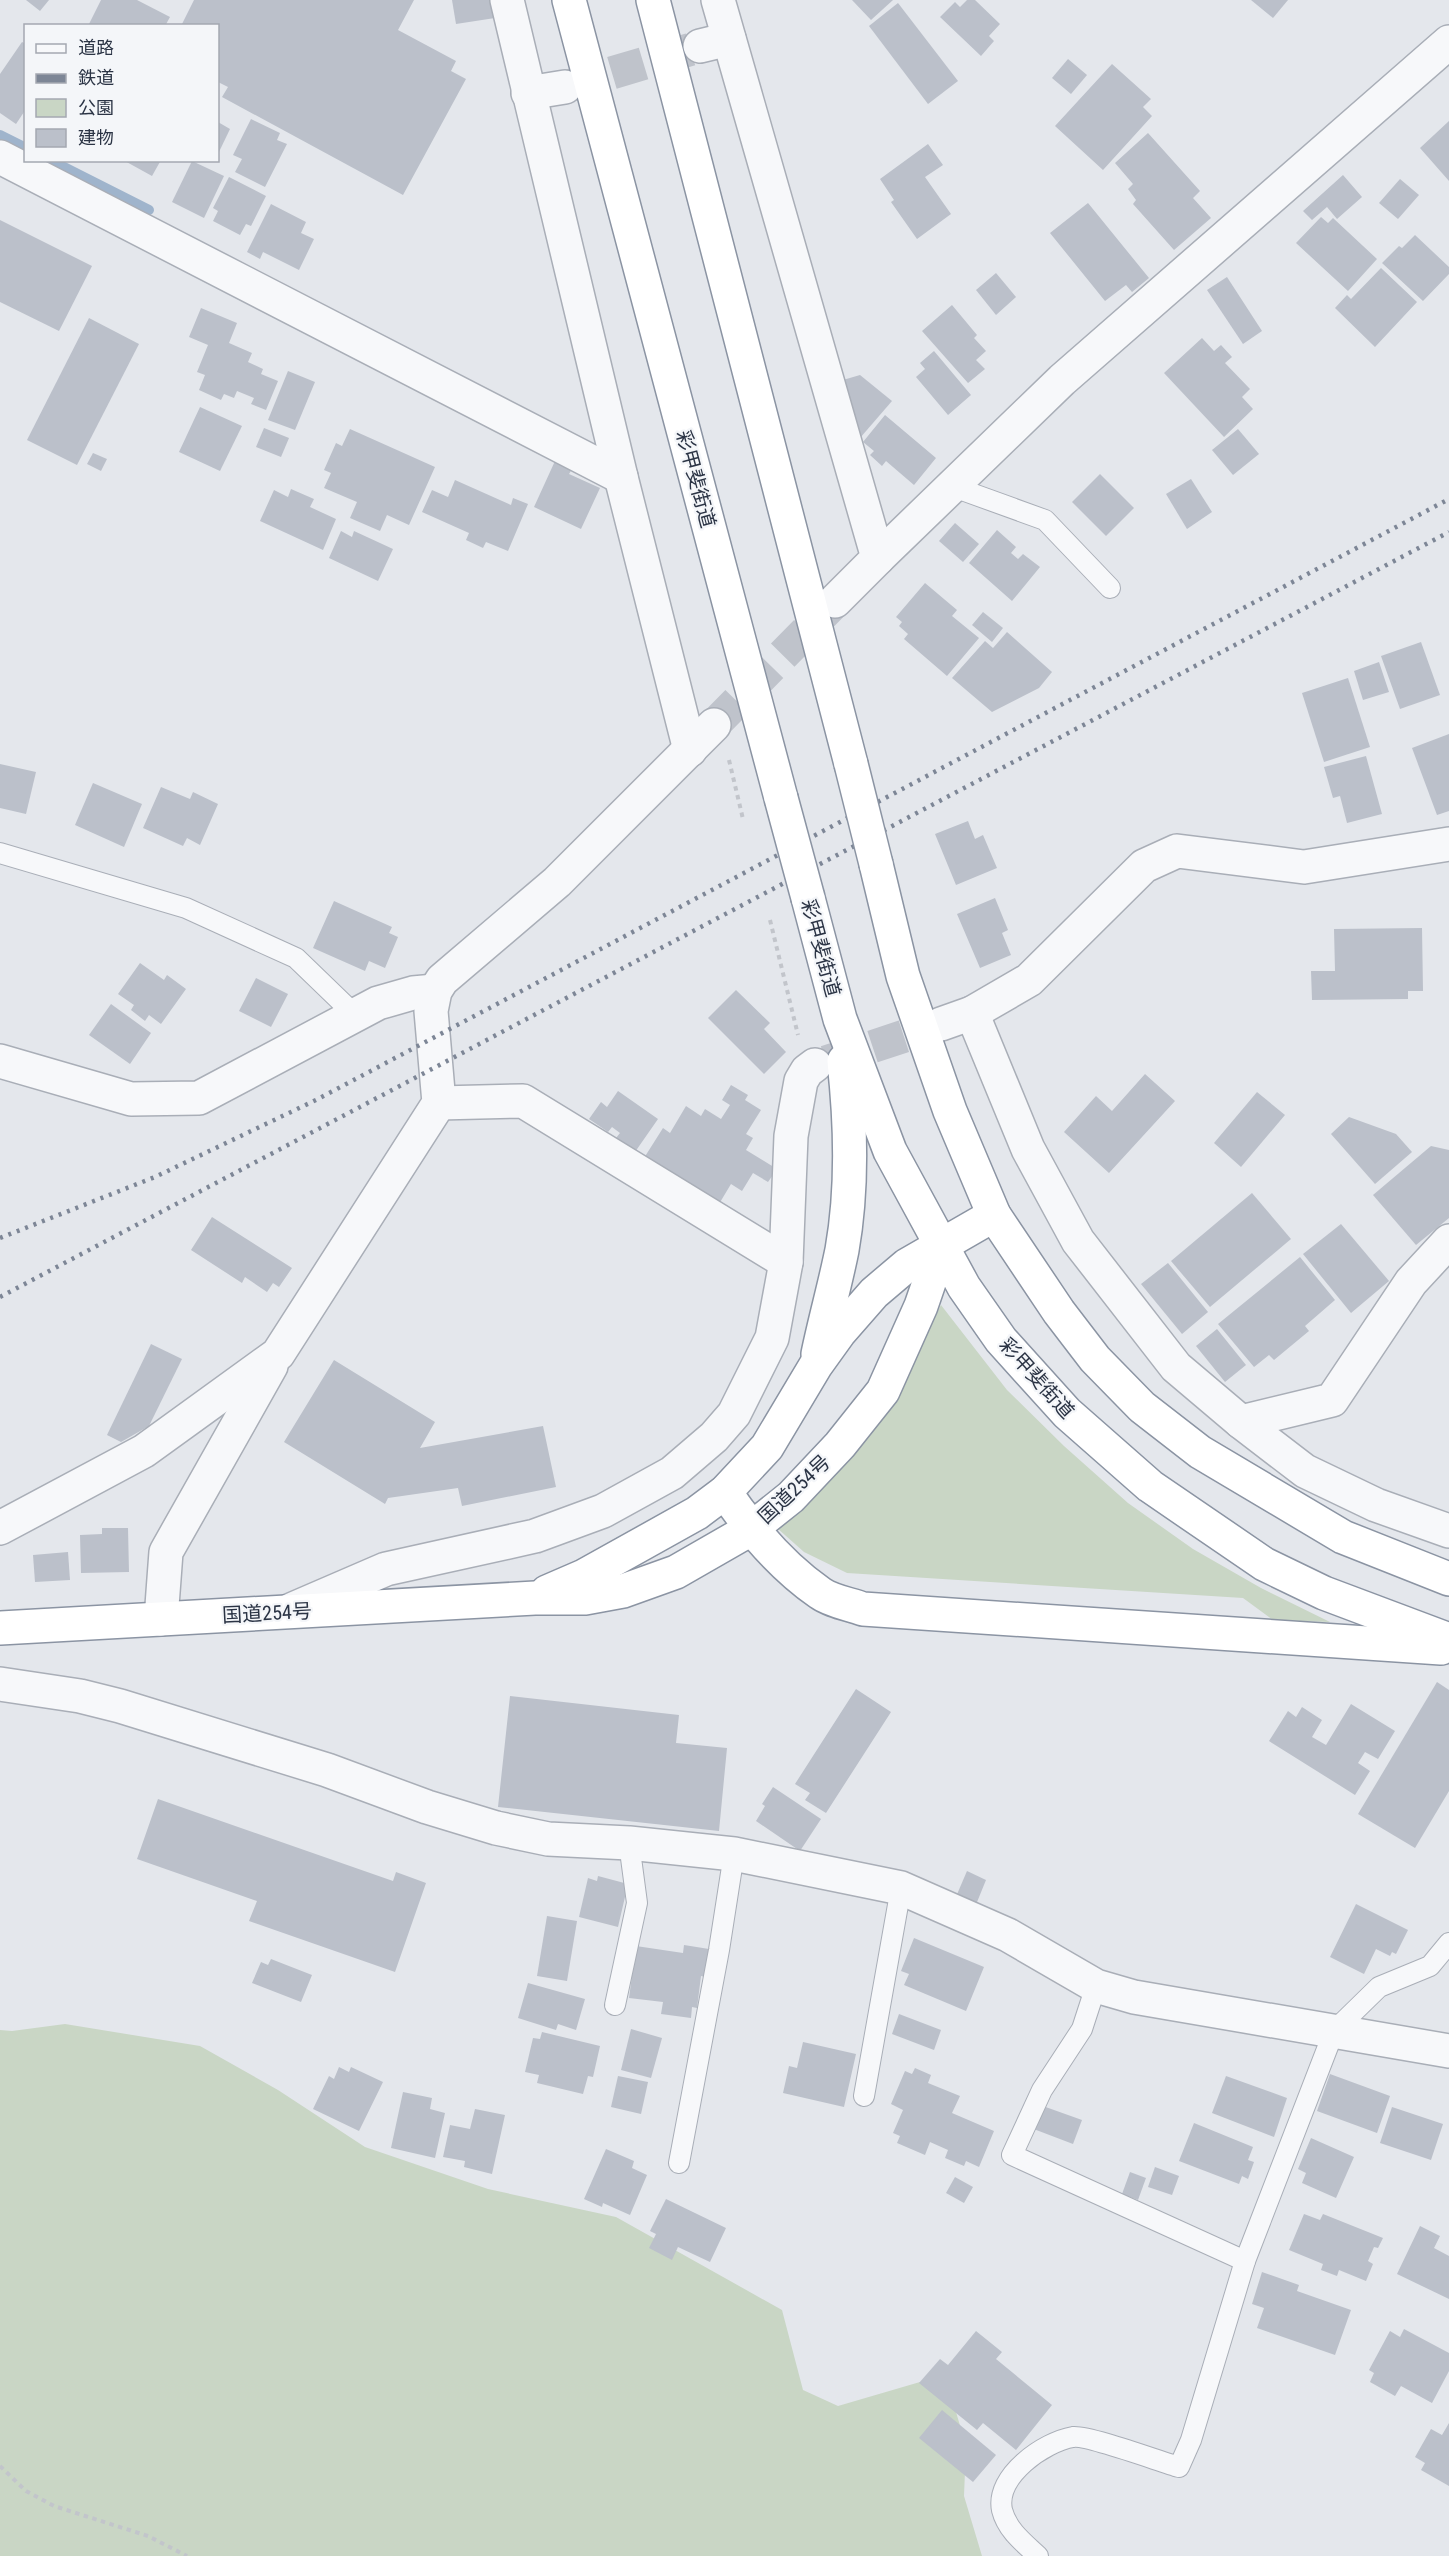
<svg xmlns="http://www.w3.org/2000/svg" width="1449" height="2556" viewBox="0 0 1449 2556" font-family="'Roboto Condensed','Noto Sans JP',sans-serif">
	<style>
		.green { fill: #c9d6c5 }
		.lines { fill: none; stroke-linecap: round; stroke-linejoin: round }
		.stream { stroke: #9fb4cc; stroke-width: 10 }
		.building { fill: #bbc0ca }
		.minor-tunnel { stroke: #bfc3cb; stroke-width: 33; stroke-dasharray: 33 16; stroke-linecap: butt }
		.service-casing { stroke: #a9aeb7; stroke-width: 22 }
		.minor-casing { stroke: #a9aeb7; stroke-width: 36 }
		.tertiary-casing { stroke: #a9aeb7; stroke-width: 36 }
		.trunk-casing { stroke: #8b94a3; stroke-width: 36 }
		.path { stroke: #c2c5cb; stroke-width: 4; stroke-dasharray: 4.5 4.5; stroke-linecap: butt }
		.service { stroke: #f7f8fa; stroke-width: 20 }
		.minor { stroke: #f7f8fa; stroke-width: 33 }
		.tertiary { stroke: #f7f8fa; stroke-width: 33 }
		.trunk { stroke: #fff; stroke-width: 33 }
		.rail { stroke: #7d8696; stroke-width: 4.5; stroke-dasharray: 3 6; stroke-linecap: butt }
		.trunk-bridge-casing { stroke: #8b94a3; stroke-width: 36; stroke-linecap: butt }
		.trunk-bridge { stroke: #fff; stroke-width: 33 }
		.labels { text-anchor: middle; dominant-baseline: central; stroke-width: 4.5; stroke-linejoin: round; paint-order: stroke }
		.street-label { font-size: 20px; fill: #2b3445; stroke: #f4f6f9 }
	</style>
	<rect width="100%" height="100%" fill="#e4e7ec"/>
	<g class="green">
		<path d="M941,1305L1007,1390L1064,1446L1128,1503L1193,1549L1261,1588L1330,1622L1273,1620L1243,1598L847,1573L804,1552L777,1528L892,1400Z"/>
		<path d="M65,2024L200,2046L278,2090L365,2147L488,2189L616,2217L782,2310L803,2390L838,2406L920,2382L956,2412L966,2446L964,2496L982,2556H0V2030L12,2031Z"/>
	</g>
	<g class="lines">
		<g class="stream">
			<path d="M0,135L26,148"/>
			<path d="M50,160L149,210"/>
		</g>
	</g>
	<g class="building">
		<path d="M26,0H49L40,11Z"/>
		<path d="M101,0H137L170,17L165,26H88Z"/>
		<path d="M194,0H414L398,30L456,61L451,71L466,79L403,195L222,97L228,87L218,82V26H181Z"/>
		<path d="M452,0H491L495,18L456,24Z"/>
		<path d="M852,0H893L871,20Z"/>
		<path d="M967,0H975L1000,24L989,36L994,41L981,56L940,17L955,2L960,7Z"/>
		<path d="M1251,0H1288L1273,18Z"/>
		<path d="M898,3L958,81L928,104L869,26Z"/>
		<path d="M22,42L26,44V109L16,124L0,113V74Z"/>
		<path d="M1068,59L1087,75L1071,94L1052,78Z"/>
		<path d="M1112,64L1151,99L1143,107L1152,116L1103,170L1055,126Z"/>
		<path d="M251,119L280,133L277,140L287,144L265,187L235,172L242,159L233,155Z"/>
		<path d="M1449,121V181L1420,148Z"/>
		<path d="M218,122L230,129L218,154Z"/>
		<path d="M1148,133L1200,191L1193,198L1211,218L1174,250L1133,204L1136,200L1128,189L1133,184L1115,163Z"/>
		<path d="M928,144L943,165L925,177L951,214L917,239L891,202L894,200L880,179Z"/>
		<path d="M123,160H161L152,176Z"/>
		<path d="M192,161L224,176L204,218L172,202Z"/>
		<path d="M1343,175L1362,197L1337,219L1327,207L1312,220L1303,211Z"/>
		<path d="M229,177L266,196L251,226L246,224L240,235L213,221L218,211L213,208Z"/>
		<path d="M1400,179L1419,195L1398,219L1379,203Z"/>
		<path d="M1088,203L1149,278L1132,292L1126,285L1105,301L1050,233Z"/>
		<path d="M271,204L306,222L301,233L314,239L299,270L263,252L260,259L247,252Z"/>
		<path d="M1321,217L1328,223L1333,218L1377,259L1348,291L1296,243Z"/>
		<path d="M0,220L92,266L59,331L0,302Z"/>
		<path d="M1415,235L1449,267V274L1423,301L1382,263L1399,246L1402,248Z"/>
		<path d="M1381,268L1417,302L1375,347L1335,308L1347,295L1351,299Z"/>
		<path d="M996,273L1016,297L996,315L976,290Z"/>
		<path d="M1227,277L1262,331L1243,344L1207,290Z"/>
		<path d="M952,305L977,335L974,338L986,351L976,360L985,369L968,383L922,331Z"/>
		<path d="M201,308L237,323L229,343L252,353L248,362L263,369L261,374L278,381L266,410L251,404L254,398L237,391L234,398L224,394L221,400L199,390L205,375L197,372L208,345L189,337Z"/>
		<path d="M89,318L139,344L77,465L27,440Z"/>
		<path d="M1202,338L1214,351L1221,345L1232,357L1225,363L1250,389L1242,397L1253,409L1224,437L1164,373Z"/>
		<path d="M934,351L971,395L948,415L916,377L925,369L920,363Z"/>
		<path d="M288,371L315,382L295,430L268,420Z"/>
		<path d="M860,375L892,401L860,438L843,380Z"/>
		<path d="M200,407L242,426L220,471L179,452Z"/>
		<path d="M885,415L936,458L914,485L886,461L882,466L870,455L874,451L863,442Z"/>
		<path d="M264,428L289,438L281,457L256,447Z"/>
		<path d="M350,429L435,467L409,525L387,515L380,531L350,518L357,502L324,488L331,473L324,470L336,443L342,446Z"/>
		<path d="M1238,429L1259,454L1233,475L1212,450Z"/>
		<path d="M93,453L107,459L101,471L87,464Z"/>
		<path d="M555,461L572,469L569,474L600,488L581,529L534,507Z"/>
		<path d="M1100,474L1134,508L1106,536L1072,502Z"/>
		<path d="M1191,479L1212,512L1187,529L1166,494Z"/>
		<path d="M455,480L511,505L513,498L528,504L508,551L486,542L483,548L466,540L469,533L422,512L432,490L448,497Z"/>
		<path d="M291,489L314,499L310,507L336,519L323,550L260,521L274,490L288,497Z"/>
		<path d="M955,523L979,544L963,562L939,541Z"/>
		<path d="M997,530L1016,547L1011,553L1018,559L1023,554L1040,567L1012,601L969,563Z"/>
		<path d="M341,531L352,537L354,531L393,549L378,581L329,558Z"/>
		<path d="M925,583L957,610L952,616L979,638L947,676L904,639L908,634L899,626L902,622L896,617Z"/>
		<path d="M983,612L1003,628L992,642L972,625Z"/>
		<path d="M1007,632L1052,672L1039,688L992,712L952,678L985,641L993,648Z"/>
		<path d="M1421,642L1440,695L1400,709L1381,656Z"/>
		<path d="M1379,662L1389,692L1363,700L1354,671Z"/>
		<path d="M1348,678L1370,747L1324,762L1302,693Z"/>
		<path d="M1449,734V811L1437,815L1412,748Z"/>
		<path d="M1366,756L1382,814L1347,823L1340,796L1333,798L1324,767Z"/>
		<path d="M0,764L36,772L26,814L0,808Z"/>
		<path d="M93,783L142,804L124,847L75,825Z"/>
		<path d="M161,787L190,799L193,792L218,804L200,845L187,838L183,846L143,828Z"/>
		<path d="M968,821L975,839L983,835L997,868L956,885L935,834Z"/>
		<path d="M995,898L1008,930L1002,933L1011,955L980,968L957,914Z"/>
		<path d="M334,901L392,927L389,933L398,937L385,968L369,961L365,971L313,948Z"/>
		<path d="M1422,928L1423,991H1408V999L1312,1000L1311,971H1335L1334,929Z"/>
		<path d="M140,963L164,980L167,975L186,989L161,1024L149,1015L145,1021L131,1010L134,1005L118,994Z"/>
		<path d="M256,978L288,994L271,1027L239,1011Z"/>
		<path d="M736,990L770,1023L764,1029L786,1052L764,1074L708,1018Z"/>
		<path d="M111,1004L151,1033L130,1064L89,1035Z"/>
		<path d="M1145,1074L1175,1101L1109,1173L1064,1132L1096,1096L1112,1111Z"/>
		<path d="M731,1085L748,1095L745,1100L761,1110L746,1134L753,1138L746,1150L777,1169L768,1182L753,1173L742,1191L731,1184L719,1204L644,1158L663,1128L670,1133L686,1106L701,1116L705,1109L721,1119L730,1105L722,1100Z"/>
		<path d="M618,1091L658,1119L635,1152L616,1138L620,1133L612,1127L608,1132L589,1119L601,1102L607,1107Z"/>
		<path d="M1257,1092L1285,1115L1241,1167L1214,1143Z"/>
		<path d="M1349,1117L1396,1134L1412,1152L1375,1184L1331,1134Z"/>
		<path d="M1431,1146L1449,1150V1218L1416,1245L1373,1195Z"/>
		<path d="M1252,1193L1291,1239L1210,1307L1171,1261Z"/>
		<path d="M212,1217L292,1268L279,1287L273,1283L267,1292L245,1277L242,1283L191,1250Z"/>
		<path d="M1341,1224L1389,1281L1351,1313L1303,1254Z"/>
		<path d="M1300,1257L1335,1300L1305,1326L1309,1331L1274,1360L1269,1355L1254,1367L1218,1324Z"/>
		<path d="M1168,1263L1208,1312L1182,1334L1141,1284Z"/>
		<path d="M1217,1329L1246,1365L1225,1382L1196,1346Z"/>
		<path d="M151,1344L182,1359L149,1426L121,1442L107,1435Z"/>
		<path d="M334,1360L435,1422L420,1448L543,1426L556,1487L462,1506L458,1488L388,1498L385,1504L284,1442Z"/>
		<path d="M102,1528H128L129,1572L81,1573L80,1535L102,1534Z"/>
		<path d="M68,1552L70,1580L35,1582L33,1555Z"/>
		<path d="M1437,1682L1449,1690V1791L1415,1848L1358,1814Z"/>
		<path d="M856,1689L891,1712L826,1813L805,1800L810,1793L795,1784Z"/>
		<path d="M510,1696L679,1715L676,1743L727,1748L719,1831L498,1807Z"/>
		<path d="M1351,1704L1395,1731L1378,1759L1365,1752L1358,1763L1370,1771L1355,1795L1269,1741L1288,1711L1296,1717L1302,1707L1322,1720L1312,1737L1326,1745Z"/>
		<path d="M773,1787L821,1819L800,1851L756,1821L765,1806L762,1804Z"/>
		<path d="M158,1799L393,1881L396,1872L426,1883L395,1972L249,1921L257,1901L137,1859Z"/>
		<path d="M967,1871L986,1880L975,1907L955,1899Z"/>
		<path d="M598,1876L628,1884L618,1927L579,1917L588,1878L597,1881Z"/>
		<path d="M1356,1904L1408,1930L1396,1954L1392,1952L1390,1956L1376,1949L1364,1974L1330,1957Z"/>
		<path d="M547,1916L577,1921L567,1981L537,1976Z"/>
		<path d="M914,1938L984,1967L966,2011L904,1985L909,1974L901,1971Z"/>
		<path d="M684,1945L709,1949L705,1977L701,1976L697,2008L692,2007L691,2018L661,2014L663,2002L629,1998L636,1946L683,1953Z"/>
		<path d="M271,1959L312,1975L301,2002L252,1983L261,1962L268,1965Z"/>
		<path d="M528,1983L585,1999L576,2030L558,2024L556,2030L518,2018Z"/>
		<path d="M899,2014L941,2030L934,2050L892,2034Z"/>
		<path d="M631,2029L662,2038L651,2078L621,2070Z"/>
		<path d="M542,2032L600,2046L593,2077L588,2076L583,2094L537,2083L539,2075L525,2072L533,2038L540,2039Z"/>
		<path d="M803,2042L856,2054L844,2107L783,2093L789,2066L797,2068Z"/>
		<path d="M339,2067L349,2072L351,2067L383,2082L359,2131L313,2109L329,2076L334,2079Z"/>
		<path d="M915,2068L931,2075L928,2083L960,2096L952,2113L994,2131L979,2167L966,2161L964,2166L945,2158L948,2150L930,2142L925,2155L897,2143L900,2136L893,2133L903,2110L891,2104L905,2071L912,2074Z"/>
		<path d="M1330,2074L1390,2096L1377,2133L1317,2111Z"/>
		<path d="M618,2076L648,2082L641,2114L611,2107Z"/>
		<path d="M1226,2076L1287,2098L1274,2137L1212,2113Z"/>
		<path d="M403,2092L432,2098L430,2109L445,2113L435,2158L391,2148Z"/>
		<path d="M1040,2105L1082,2120L1073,2144L1031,2128Z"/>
		<path d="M1392,2107L1443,2124L1431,2160L1380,2143Z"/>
		<path d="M475,2109L505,2115L492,2174L464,2167L465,2161L443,2157L450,2125L470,2129Z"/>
		<path d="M1194,2123L1253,2147L1248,2160L1254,2162L1248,2179L1242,2176L1239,2184L1179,2161Z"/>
		<path d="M1311,2138L1354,2157L1336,2198L1302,2183L1306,2173L1298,2169Z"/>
		<path d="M606,2149L634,2161L632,2168L647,2175L630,2215L603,2203L602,2207L584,2199Z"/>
		<path d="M1155,2167L1179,2176L1172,2195L1148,2187Z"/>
		<path d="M1130,2172L1146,2178L1138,2200L1122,2194Z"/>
		<path d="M955,2177L973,2187L964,2203L946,2193Z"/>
		<path d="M666,2199L726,2228L710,2262L678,2247L672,2260L649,2248L656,2234L650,2231Z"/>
		<path d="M1304,2214L1320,2220L1323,2214L1383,2238L1378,2248L1374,2247L1368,2261L1373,2264L1366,2281L1339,2270L1337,2276L1321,2270L1323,2264L1289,2250Z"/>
		<path d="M1420,2226L1440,2236L1434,2248L1449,2256V2299L1397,2274Z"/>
		<path d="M1262,2272L1299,2285L1297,2291L1351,2310L1335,2355L1257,2328L1264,2308L1252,2304Z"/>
		<path d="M1404,2329L1449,2353V2371L1432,2403L1401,2386L1395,2396L1370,2382L1374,2373L1369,2370L1390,2331L1400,2337Z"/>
		<path d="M976,2331L1002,2352L996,2359L1052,2405L1016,2450L983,2423L977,2430L919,2383L940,2359L948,2365Z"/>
		<path d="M942,2410L996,2455L973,2482L919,2438Z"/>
		<path d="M1449,2423V2486L1421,2470L1425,2463L1415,2457L1431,2429L1442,2435Z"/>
	</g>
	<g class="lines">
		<g class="minor-tunnel">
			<path d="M565,87L695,48"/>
			<path d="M714,725L833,604"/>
			<path d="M826,1062L941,1024"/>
		</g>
		<defs>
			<g id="service">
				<path d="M951,486L1045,520L1110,588"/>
				<path d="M0,853L186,908L296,958L355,1015"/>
				<path d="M1096,1986L1082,2029L1042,2090L1012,2155L1245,2261"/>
				<path d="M615,2005L637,1903L629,1843"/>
				<path d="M864,2096L901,1888"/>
				<path d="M679,2163L719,1950L734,1854"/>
				<path d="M1038,2556C1024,2543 1007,2530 1002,2510C995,2476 1044,2442 1073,2437C1088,2435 1161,2462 1179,2467L1191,2440L1245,2261L1334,2031L1379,1987L1430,1966L1449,1943"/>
			</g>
			<g id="minor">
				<path d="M507,0L621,477L690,750"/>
				<path d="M718,0L878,558L835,601"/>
				<path d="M700,46L729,39"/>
				<path d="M528,93L565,87"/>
				<path d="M0,157L621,477"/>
				<path d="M972,1013L1028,1149L1078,1241L1176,1367L1241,1422L1305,1471L1376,1505L1449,1531"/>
				<path d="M941,1024L972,1013L1029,980L1144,866L1177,851L1304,867L1449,844"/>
				<path d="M439,1103L523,1101L786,1262"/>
				<path d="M1241,1422L1332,1400L1411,1282L1449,1241"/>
				<path d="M0,1528L144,1451L278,1354L439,1103L431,1011L435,991L442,980L557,882L714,725"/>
				<path d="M291,1610L386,1569L535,1536L603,1511L672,1473L714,1437L734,1414L772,1338L786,1262L791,1136L801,1081L807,1071L815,1065"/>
				<path d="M161,1619L166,1552L271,1366"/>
				<path d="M0,1684L80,1696L120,1706L327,1770L427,1807L496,1828L548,1839L629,1843L734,1854L901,1888L1008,1935L1096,1986L1134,1997L1449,2051"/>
			</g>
			<g id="tertiary">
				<path d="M878,558L1062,380L1449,42"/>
				<path d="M0,1061L131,1099L199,1098L378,1003L413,993L435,991"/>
			</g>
			<g id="trunk">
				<path d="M569,0L781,798"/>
				<path d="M653,0L851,764"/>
				<path d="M876,864L903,976L950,1111L994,1215L1059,1312L1095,1359L1142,1407L1200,1452L1343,1537L1449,1579"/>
				<path d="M808,898L840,1019L890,1151L964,1287L1001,1340L1067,1413L1150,1486L1264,1564L1324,1593L1449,1640"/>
				<path d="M818,1354C825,1320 835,1285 842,1250C853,1188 851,1124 844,1061"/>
				<path d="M725,1492C751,1530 781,1566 820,1593C831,1601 849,1604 863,1609L1441,1648"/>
				<path d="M547,1592L584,1576L697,1513L725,1492L767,1447L816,1365L839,1333L874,1293L907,1265L994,1215"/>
				<path d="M0,1628L535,1598H585L623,1591L676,1572L751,1529L791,1497L840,1445L883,1391L921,1306L942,1245"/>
			</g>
		</defs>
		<use href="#service" class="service-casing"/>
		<use href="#minor" class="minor-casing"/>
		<use href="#tertiary" class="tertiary-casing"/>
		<use href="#trunk" class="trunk-casing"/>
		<g class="path">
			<path d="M729,760L743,819"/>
			<path d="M770,920L798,1035"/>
			<path d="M0,2466L26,2491L54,2506L148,2536L187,2556"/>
		</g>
		<use href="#service" class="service"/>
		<use href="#minor" class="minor"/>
		<use href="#tertiary" class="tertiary"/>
		<use href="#trunk" class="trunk"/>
		<g class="rail">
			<path d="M0,1238L155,1177L316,1100L1449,499"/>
			<path d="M0,1297L1449,532"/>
		</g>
		<defs>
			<g id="trunk-bridge">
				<path d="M851,764L876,864"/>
				<path d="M781,798L808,898"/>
			</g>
		</defs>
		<use href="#trunk-bridge" class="trunk-bridge-casing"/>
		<use href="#trunk-bridge" class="trunk-bridge"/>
	</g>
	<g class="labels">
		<g class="street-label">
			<text transform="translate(696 479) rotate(75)">彩甲斐街道</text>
			<text transform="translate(821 948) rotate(75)">彩甲斐街道</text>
			<text transform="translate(1037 1378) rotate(48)">彩甲斐街道</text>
			<text transform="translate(794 1489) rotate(-43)">国道254号</text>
			<text transform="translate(267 1613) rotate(-3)">国道254号</text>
		</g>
	</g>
	<rect x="24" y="24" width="195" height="138" fill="#f4f6f9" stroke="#a4a8b1" stroke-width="1.5"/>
	<rect x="36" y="44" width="30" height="9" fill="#f7f8fa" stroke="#a4a8b1" stroke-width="1.5"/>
	<text x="78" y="54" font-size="18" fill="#2b3445">道路</text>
	<rect x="36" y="74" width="30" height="9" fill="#7d8696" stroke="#a4a8b1" stroke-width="1.5"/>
	<text x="78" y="84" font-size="18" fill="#2b3445">鉄道</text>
	<rect x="36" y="99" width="30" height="18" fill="#c9d6c5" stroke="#a4a8b1" stroke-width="1.5"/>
	<text x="78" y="114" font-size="18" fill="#2b3445">公園</text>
	<rect x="36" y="129" width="30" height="18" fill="#bbc0ca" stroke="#a4a8b1" stroke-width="1.5"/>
	<text x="78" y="144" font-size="18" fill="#2b3445">建物</text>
</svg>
